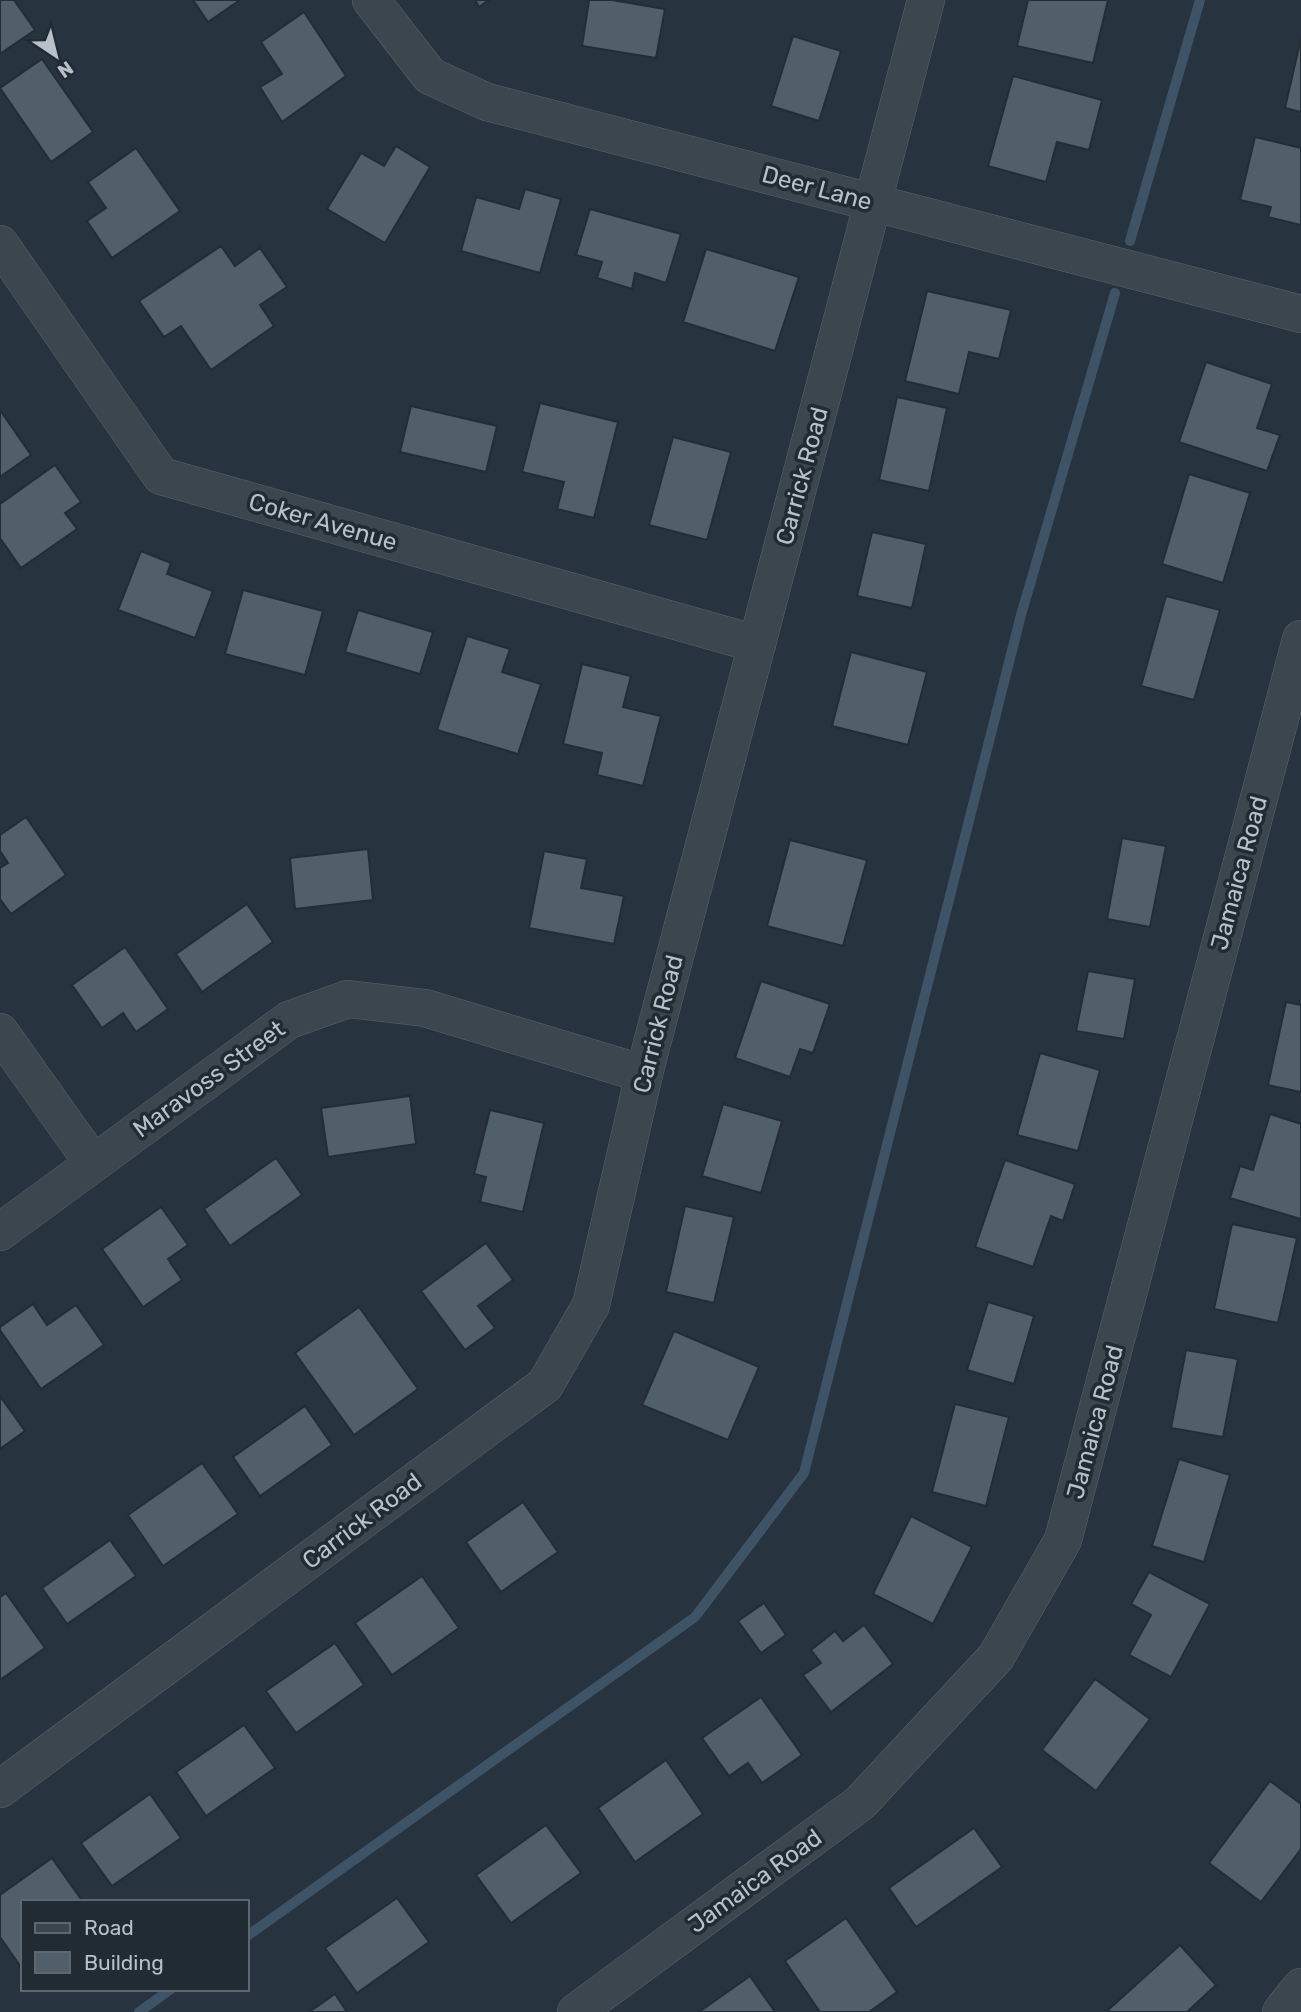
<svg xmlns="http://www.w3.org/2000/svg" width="1301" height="2012" viewBox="0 0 1301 2012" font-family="Rubik,sans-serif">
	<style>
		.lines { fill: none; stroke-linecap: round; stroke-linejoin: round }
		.stream { stroke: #3e5466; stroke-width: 10 }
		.building { fill: #515f6a; stroke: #222d36; stroke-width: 2 }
		.street-casing { stroke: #59646c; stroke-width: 38 }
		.street { stroke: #3b464f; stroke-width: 37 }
		.labels { text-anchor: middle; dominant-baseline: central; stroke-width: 7; stroke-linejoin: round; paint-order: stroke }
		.street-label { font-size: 24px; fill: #b8c1c9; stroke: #202b34 }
	</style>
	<rect width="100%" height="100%" fill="#27343f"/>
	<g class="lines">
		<g class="stream">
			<path d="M1130,241L1200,0"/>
			<path d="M247,1936L695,1617L804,1473L1021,615L1115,293"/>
			<path d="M139,2012L171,1989"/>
		</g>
	</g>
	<g class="building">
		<path d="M0,0H14L35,30L0,54Z"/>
		<path d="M193,0H240L208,22Z"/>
		<path d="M475,0H489L479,7Z"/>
		<path d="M589,0H612L665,9L656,58L582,46Z"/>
		<path d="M1028,0H1108L1093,63L1017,46Z"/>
		<path d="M304,12L346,76L282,122L260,87L282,74L261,42Z"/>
		<path d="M793,36L841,51L819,121L771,106Z"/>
		<path d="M1301,38V112L1285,108Z"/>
		<path d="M42,59L93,132L51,162L0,88Z"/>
		<path d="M1013,76L1102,100L1089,150L1057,142L1046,182L988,166Z"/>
		<path d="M1255,137L1301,148V225L1268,217L1271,207L1240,200Z"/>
		<path d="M396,146L430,167L385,243L327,209L361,153L384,166Z"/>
		<path d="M136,148L180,211L112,258L87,221L106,208L88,182Z"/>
		<path d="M525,189L561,199L540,273L461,251L476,197L519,209Z"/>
		<path d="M590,209L681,234L666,283L635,273L632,289L597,278L602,262L576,255Z"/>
		<path d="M221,246L235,266L260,248L287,287L260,305L274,326L211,370L181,326L164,337L139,301Z"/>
		<path d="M706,249L799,277L775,351L683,322Z"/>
		<path d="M927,291L1011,310L999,359L969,352L959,394L905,381Z"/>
		<path d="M1206,362L1272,384L1257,428L1280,435L1267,471L1179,442Z"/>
		<path d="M897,397L947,408L929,491L879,480Z"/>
		<path d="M540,403L618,422L594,518L557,509L564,482L522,472Z"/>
		<path d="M411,406L497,426L486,472L400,452Z"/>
		<path d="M0,410L31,455L0,477Z"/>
		<path d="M673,437L731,452L707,540L649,525Z"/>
		<path d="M55,465L81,502L65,513L77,529L21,568L0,538V504Z"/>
		<path d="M1189,474L1250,493L1223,583L1162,564Z"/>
		<path d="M872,532L926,544L912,608L857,596Z"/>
		<path d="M141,551L171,563L167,574L213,591L195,638L118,610Z"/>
		<path d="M243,590L323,611L305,675L225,654Z"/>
		<path d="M1166,596L1220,610L1194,700L1141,686Z"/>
		<path d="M358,610L433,632L420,674L345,652Z"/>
		<path d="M467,636L510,649L502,672L541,684L518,754L437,730Z"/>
		<path d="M851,652L927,672L908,745L832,726Z"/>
		<path d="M582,664L631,676L623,707L661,716L643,786L597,775L602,753L563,744Z"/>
		<path d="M26,817L66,875L11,914L0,899V868L8,863L0,851V835Z"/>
		<path d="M1122,838L1166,846L1150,927L1107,919Z"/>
		<path d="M790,840L867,860L843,946L767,926Z"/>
		<path d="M368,849L373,900L295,909L290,858Z"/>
		<path d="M544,851L587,859L581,888L624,896L614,944L529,928Z"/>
		<path d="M247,904L273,942L202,992L176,954Z"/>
		<path d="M125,947L168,1009L136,1032L123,1013L102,1028L72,985Z"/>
		<path d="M1088,971L1135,979L1124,1039L1076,1031Z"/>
		<path d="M761,981L830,1004L813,1053L800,1049L790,1077L735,1058Z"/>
		<path d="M1286,1002L1301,1005V1092L1268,1085Z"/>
		<path d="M1040,1053L1100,1070L1078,1151L1017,1135Z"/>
		<path d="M410,1096L416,1144L328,1157L321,1108Z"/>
		<path d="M723,1104L782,1121L761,1193L702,1176Z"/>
		<path d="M490,1110L544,1123L523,1212L480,1202L486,1177L474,1174Z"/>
		<path d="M1270,1114L1301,1124V1219L1230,1198L1240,1166L1253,1170Z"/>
		<path d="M276,1158L302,1195L230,1246L204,1209Z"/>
		<path d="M1005,1160L1075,1184L1063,1221L1051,1216L1033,1267L975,1247Z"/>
		<path d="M685,1206L734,1217L714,1303L666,1292Z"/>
		<path d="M161,1207L188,1245L168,1259L182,1280L143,1307L102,1249Z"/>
		<path d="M1232,1224L1297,1238L1278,1323L1214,1309Z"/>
		<path d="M486,1243L513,1280L478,1306L495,1328L465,1350L421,1291Z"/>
		<path d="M988,1302L1034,1316L1014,1384L967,1370Z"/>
		<path d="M33,1304L47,1325L76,1305L104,1345L41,1389L0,1330V1327Z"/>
		<path d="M359,1307L418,1389L354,1435L295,1353Z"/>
		<path d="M674,1331L759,1367L728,1440L642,1405Z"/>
		<path d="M1186,1350L1238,1359L1223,1437L1171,1428Z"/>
		<path d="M0,1396L25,1431L0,1449Z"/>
		<path d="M955,1404L1009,1417L986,1506L932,1492Z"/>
		<path d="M305,1406L332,1445L260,1496L233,1457Z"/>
		<path d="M1179,1459L1230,1475L1204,1562L1152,1546Z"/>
		<path d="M202,1463L238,1514L163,1566L128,1515Z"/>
		<path d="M523,1502L558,1552L501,1592L466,1542Z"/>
		<path d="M911,1516L972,1547L933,1624L873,1594Z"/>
		<path d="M110,1540L136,1576L67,1624L42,1588Z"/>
		<path d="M1149,1572L1210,1604L1171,1677L1129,1655L1151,1615L1131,1604Z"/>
		<path d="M422,1576L459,1628L392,1675L355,1623Z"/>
		<path d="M6,1593L45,1648L0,1680V1597Z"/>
		<path d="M764,1603L786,1635L761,1653L738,1621Z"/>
		<path d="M864,1625L893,1664L831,1712L803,1675L821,1663L811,1650L835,1631L843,1641Z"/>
		<path d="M335,1643L364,1685L296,1733L266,1691Z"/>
		<path d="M1095,1679L1150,1719L1096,1791L1042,1750Z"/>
		<path d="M761,1697L802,1755L762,1783L748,1763L729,1776L702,1738Z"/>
		<path d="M244,1725L275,1768L206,1816L176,1772Z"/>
		<path d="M666,1760L703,1814L635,1862L598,1808Z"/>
		<path d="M1270,1781L1301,1804V1849L1261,1902L1209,1863Z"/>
		<path d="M150,1794L181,1838L112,1886L81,1843Z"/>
		<path d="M546,1825L581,1873L511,1923L476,1875Z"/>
		<path d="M974,1828L1002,1867L916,1927L889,1888Z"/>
		<path d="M52,1858L83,1902H23V1970L0,1937V1895Z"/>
		<path d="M397,1898L429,1942L357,1993L325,1948Z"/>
		<path d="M846,1918L897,1992L869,2012H820L785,1961Z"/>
		<path d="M1180,1945L1216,1985L1187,2012H1110L1108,2010Z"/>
		<path d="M750,1976L775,2012H699Z"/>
		<path d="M335,1994L347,2012H309Z"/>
	</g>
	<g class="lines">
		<defs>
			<g id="street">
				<path d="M371,0L430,76L487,102L1301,314"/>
				<path d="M0,244L161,476L757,644"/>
				<path d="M0,1032L93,1163"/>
				<path d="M0,1232L289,1020L348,999L425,1008L644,1074"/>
				<path d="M0,1789L545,1385L591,1305L644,1074L926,0"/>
				<path d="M576,2012L860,1803L996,1657L1063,1540L1301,639"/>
				<path d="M1281,2012L1301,1987"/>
			</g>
		</defs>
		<use href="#street" class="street-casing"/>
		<use href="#street" class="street"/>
	</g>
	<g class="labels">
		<g class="street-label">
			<text transform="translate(817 188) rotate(15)">Deer Lane</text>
			<text transform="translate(802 476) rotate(-75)">Carrick Road</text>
			<text transform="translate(323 522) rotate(16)">Coker Avenue</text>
			<text transform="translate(1239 873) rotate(-75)">Jamaica Road</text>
			<text transform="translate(658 1024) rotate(-76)">Carrick Road</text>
			<text transform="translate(209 1079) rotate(-36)">Maravoss Street</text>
			<text transform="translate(1095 1422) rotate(-75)">Jamaica Road</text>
			<text transform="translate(362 1521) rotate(-37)">Carrick Road</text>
			<text transform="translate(755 1881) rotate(-36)">Jamaica Road</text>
		</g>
	</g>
	<rect x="21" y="1900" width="228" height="91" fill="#202b34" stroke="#5d6770" stroke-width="2"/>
	<rect x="35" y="1923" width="35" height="10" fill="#3b464f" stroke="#5d6770" stroke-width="2"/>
	<text x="84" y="1935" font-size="21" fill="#b8c1c9">Road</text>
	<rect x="35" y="1952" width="35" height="21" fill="#515f6a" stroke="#5d6770" stroke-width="2"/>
	<text x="84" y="1970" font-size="21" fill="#b8c1c9">Building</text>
	<g transform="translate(56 56) rotate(145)" stroke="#202b34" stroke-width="5" paint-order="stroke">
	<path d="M0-5L12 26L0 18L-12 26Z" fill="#b8c1c9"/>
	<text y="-10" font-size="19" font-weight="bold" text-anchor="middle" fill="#b8c1c9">N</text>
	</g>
</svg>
